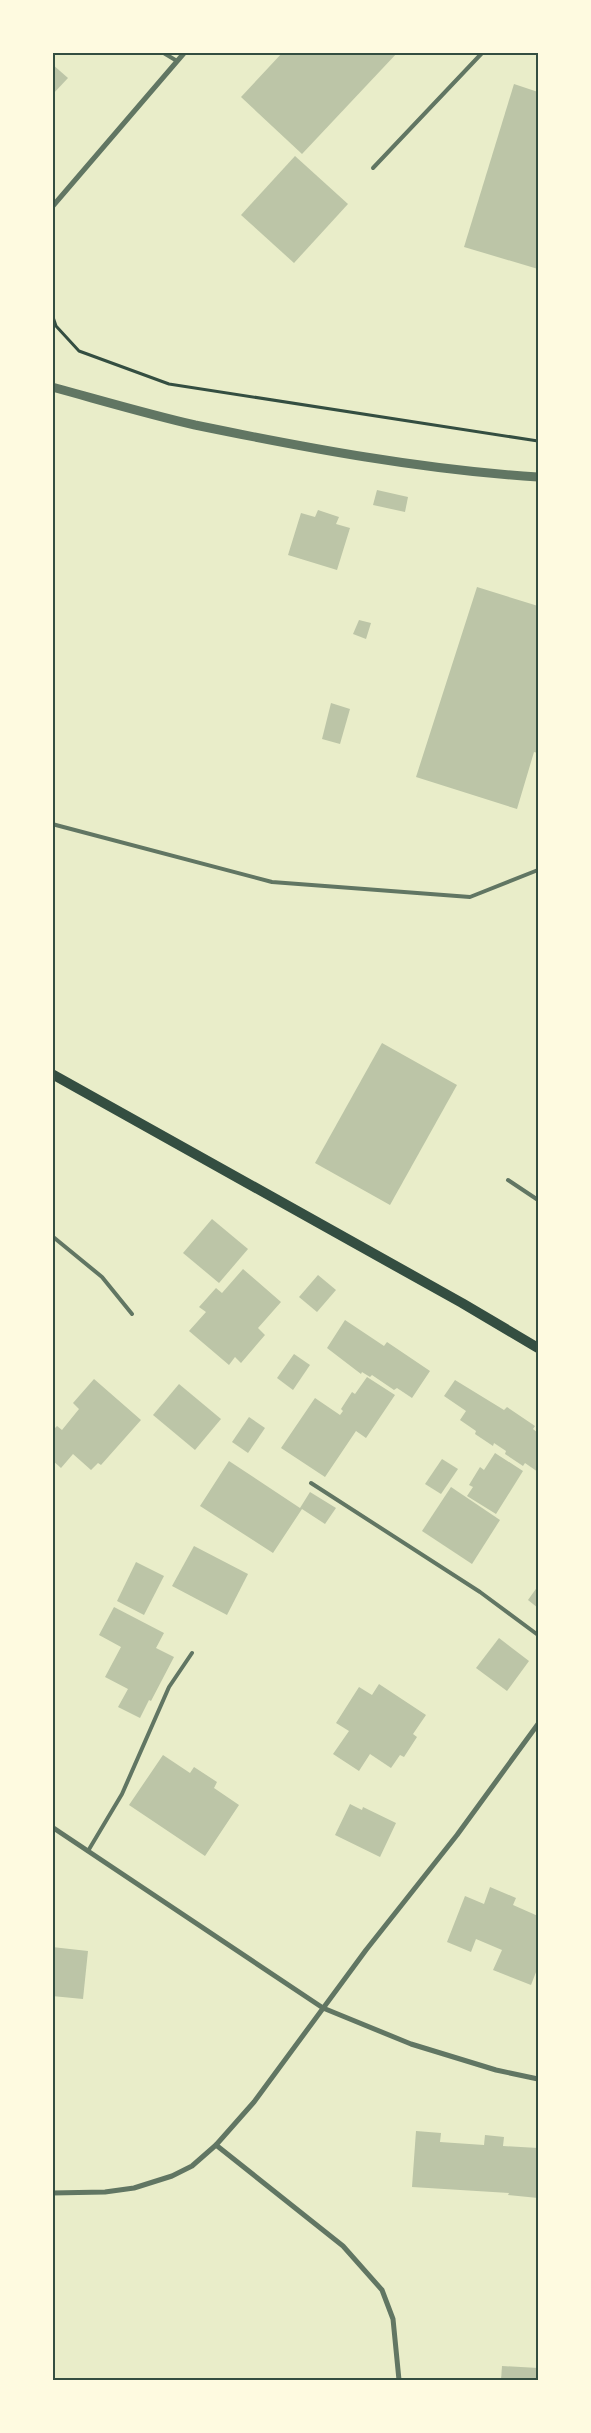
<svg xmlns="http://www.w3.org/2000/svg" width="591" height="2433" viewBox="0 0 591 2433" font-family="'Golos Text',sans-serif">
	<style>
		.building { fill: #bcc5a7 }
		.lines { fill: none; stroke-linecap: round; stroke-linejoin: round }
		.path { stroke: #344e41; stroke-width: 3 }
		.service { stroke: #617663; stroke-width: 4 }
		.minor { stroke: #617663; stroke-width: 5 }
		.tertiary { stroke: #617663; stroke-width: 9 }
		.secondary { stroke: #344e41; stroke-width: 10 }
		.neatline { fill: none; stroke: #344e41; stroke-width: 2 }
	</style>
	<rect width="100%" height="100%" fill="#e9edc9"/>
	<g class="building">
		<path d="M283,52H398L302,154L241,97Z"/>
		<path d="M52,64L68,78L52,95Z"/>
		<path d="M514,84L538,92V269L464,247Z"/>
		<path d="M295,156L348,204L294,263L241,215Z"/>
		<path d="M377,490L408,497L405,512L373,505Z"/>
		<path d="M318,510L339,517L336,524L350,528L337,570L288,555L301,513L315,517Z"/>
		<path d="M477,587L538,606V753L534,752L517,809L416,777Z"/>
		<path d="M359,620L371,623L366,639L353,634Z"/>
		<path d="M331,703L350,709L340,744L322,739Z"/>
		<path d="M382,1043L457,1085L390,1205L315,1163Z"/>
		<path d="M212,1219L248,1249L219,1283L183,1253Z"/>
		<path d="M243,1269L281,1302L258,1328L265,1335L241,1363L235,1357L229,1365L189,1331L206,1312L199,1307L216,1288L222,1293Z"/>
		<path d="M318,1275L336,1290L317,1312L299,1297Z"/>
		<path d="M345,1320L384,1346L387,1342L430,1371L412,1398L397,1388L394,1390L372,1375L370,1377L362,1372L361,1374L327,1348Z"/>
		<path d="M294,1354L310,1365L293,1390L277,1378Z"/>
		<path d="M367,1377L395,1395L366,1438L356,1431L325,1477L281,1448L315,1398L340,1415L343,1411L341,1409L352,1392L355,1394Z"/>
		<path d="M94,1379L141,1420L101,1465L98,1463L91,1470L73,1454L61,1468L52,1460V1431L57,1426L62,1430L79,1409L73,1403Z"/>
		<path d="M455,1380L504,1410L507,1407L535,1426L533,1429L538,1433V1472L525,1463L523,1466L505,1454L506,1451L494,1443L493,1446L475,1434L476,1431L460,1420L466,1411L444,1396Z"/>
		<path d="M179,1384L221,1419L195,1450L153,1415Z"/>
		<path d="M249,1417L265,1428L248,1453L232,1442Z"/>
		<path d="M495,1453L523,1471L496,1514L467,1496L473,1487L469,1485L480,1467L484,1470Z"/>
		<path d="M442,1459L458,1469L441,1494L425,1484Z"/>
		<path d="M229,1461L300,1508L310,1492L336,1508L325,1524L302,1509L273,1553L200,1506Z"/>
		<path d="M451,1487L500,1520L472,1564L422,1531Z"/>
		<path d="M194,1546L248,1574L227,1615L172,1586Z"/>
		<path d="M136,1562L164,1576L144,1615L117,1601Z"/>
		<path d="M538,1586V1608L528,1600Z"/>
		<path d="M114,1607L164,1633L156,1648L174,1657L151,1701L149,1700L140,1718L118,1707L128,1689L105,1677L121,1647L99,1635Z"/>
		<path d="M499,1638L529,1661L507,1691L476,1668Z"/>
		<path d="M379,1684L426,1715L413,1734L417,1737L404,1757L400,1755L391,1768L370,1754L359,1771L333,1754L349,1731L336,1723L359,1687L372,1695Z"/>
		<path d="M163,1755L190,1773L194,1767L217,1782L214,1788L239,1805L205,1856L129,1805Z"/>
		<path d="M350,1804L362,1810L363,1807L396,1823L380,1857L335,1835Z"/>
		<path d="M490,1887L516,1898L513,1905L538,1916V1967L531,1985L493,1970L502,1950L476,1939L471,1952L447,1942L465,1896L484,1904Z"/>
		<path d="M52,1947L88,1951L83,1999L52,1996Z"/>
		<path d="M416,2131L441,2133L440,2142L484,2145L485,2135L504,2137L503,2146L538,2148V2198L508,2195L509,2193L412,2187Z"/>
		<path d="M502,2366L538,2368V2380H501Z"/>
	</g>
	<g class="lines">
		<path class="path" d="M52,314L56,326L79,351L169,384L538,441"/>
		<g class="service">
			<path d="M162,52L177,61"/>
			<path d="M373,168L483,52"/>
			<path d="M52,824L272,882L470,897L538,870"/>
			<path d="M508,1180L538,1200"/>
			<path d="M52,1236L102,1277L132,1314"/>
			<path d="M311,1483L480,1592L538,1635"/>
			<path d="M88,1851L122,1794L169,1687L192,1653"/>
		</g>
		<g class="minor">
			<path d="M52,207L185,52"/>
			<path d="M52,1827L323,2008L411,2044L496,2070L538,2079"/>
			<path d="M216,2145L343,2246L382,2290L393,2319L399,2380"/>
			<path d="M52,2193L105,2192L134,2188L172,2176L192,2166L216,2145L254,2102L366,1950L457,1835L538,1724"/>
		</g>
		<path class="tertiary" d="M52,387C100,400 147,414 195,425C307,448 424,470 538,477"/>
		<path class="secondary" d="M52,1074L462,1303L538,1348"/>
	</g>
	<rect width="591" height="2433" fill="none" stroke="#fefae0" stroke-width="108"/>
	<rect x="54" y="54" width="483" height="2325" class="neatline"/>
</svg>
